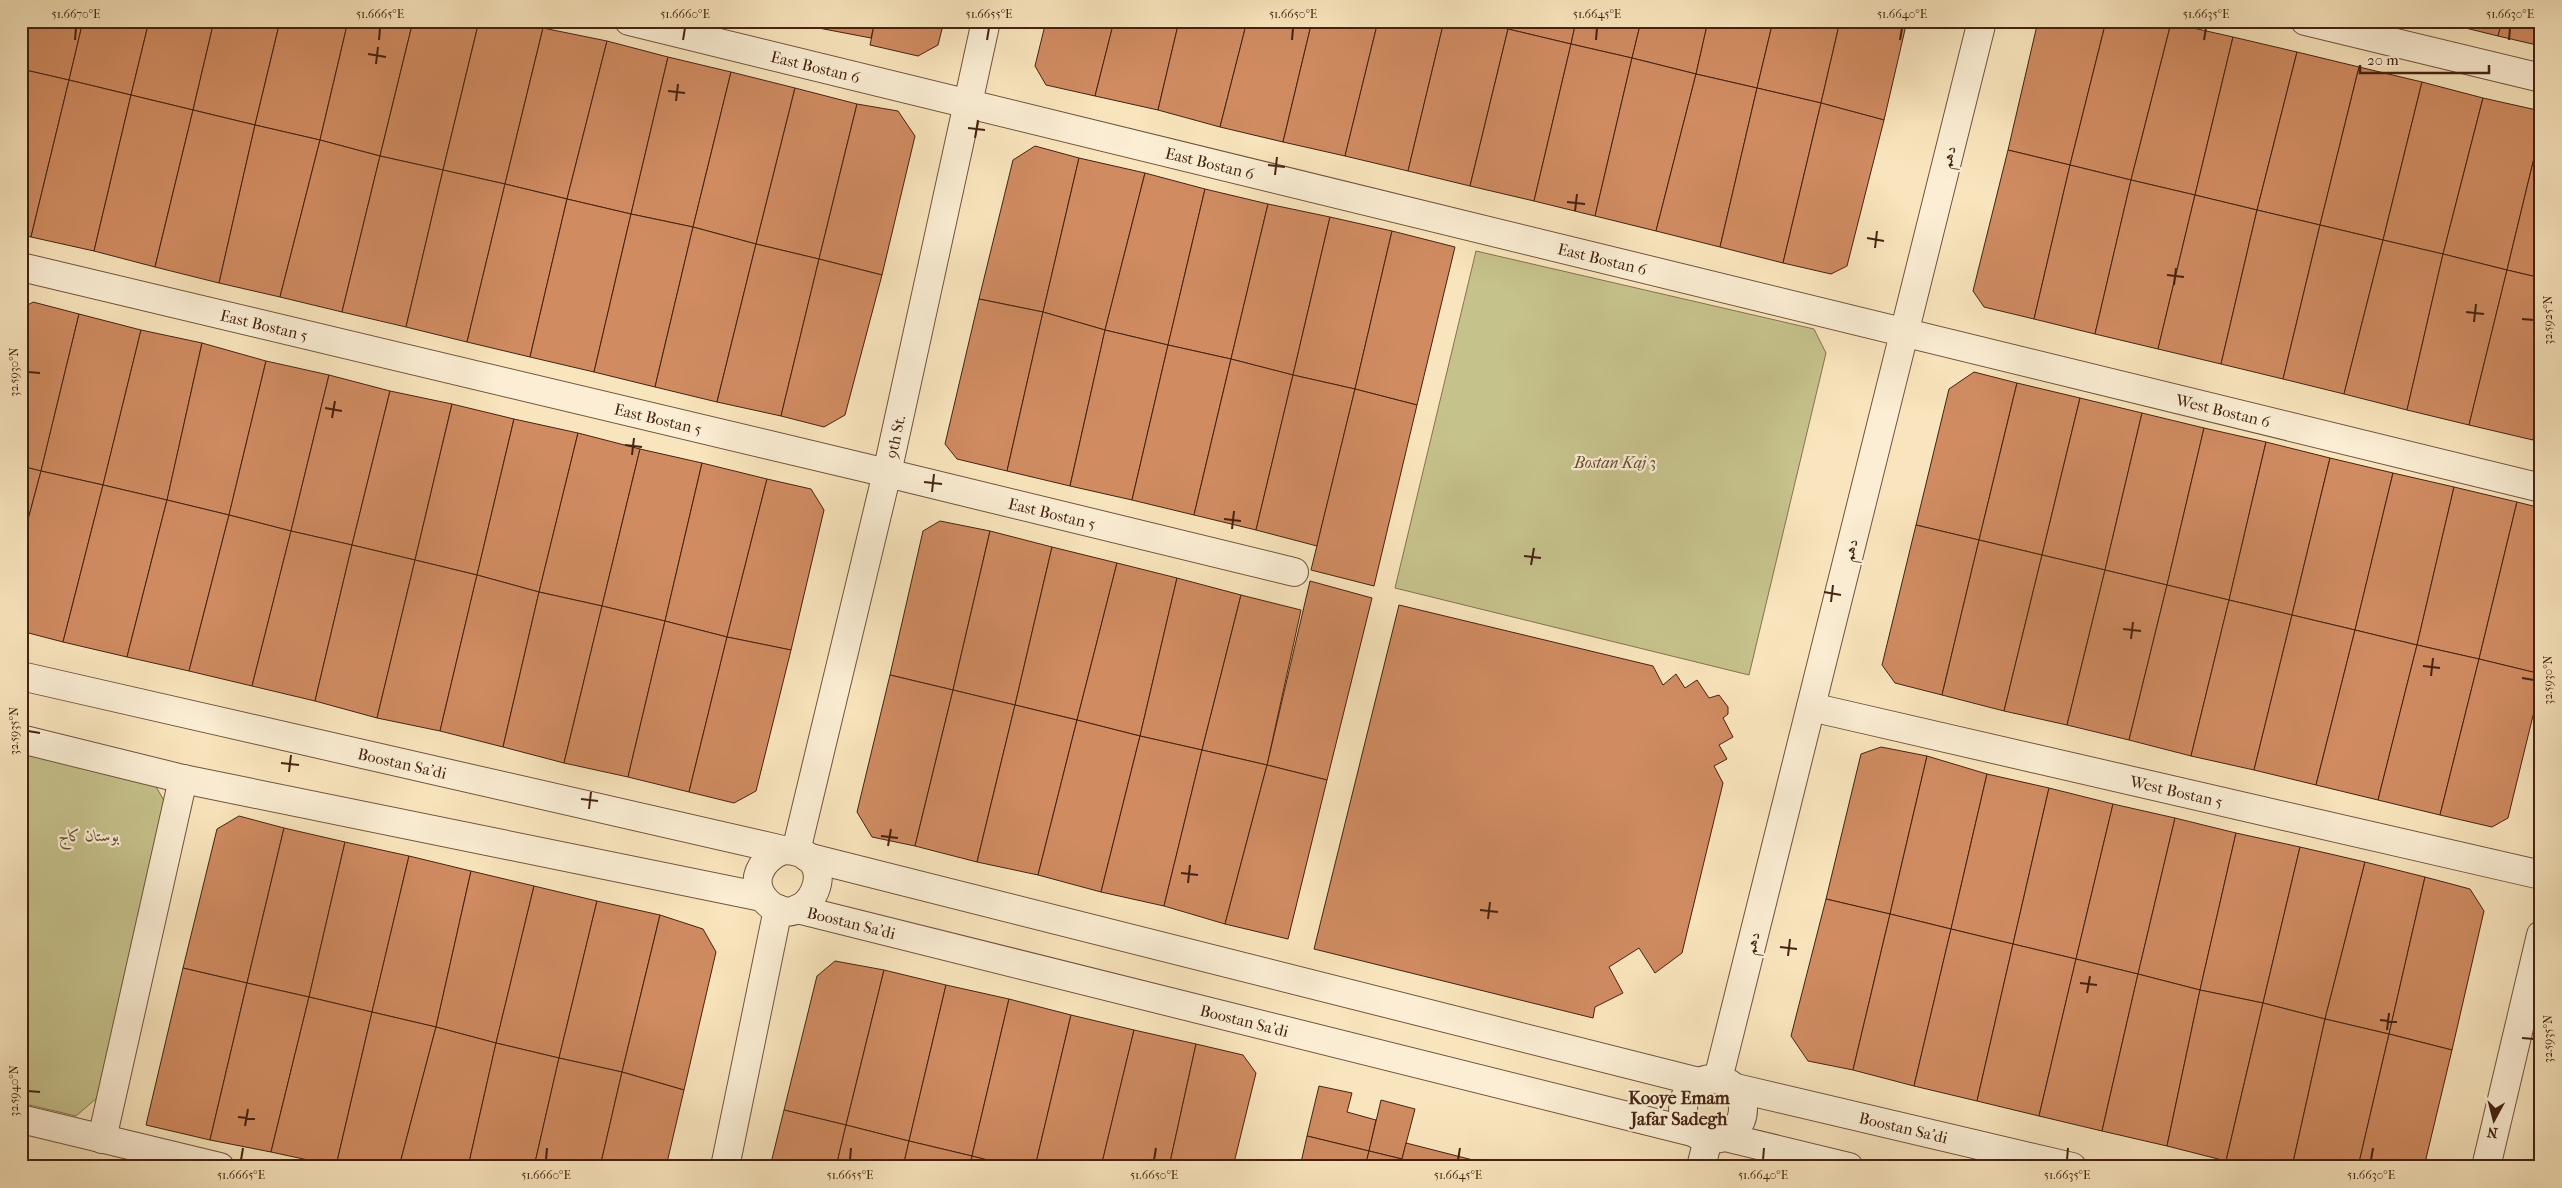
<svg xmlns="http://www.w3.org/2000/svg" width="2562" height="1188" viewBox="0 0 2562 1188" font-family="'IM FELL French Canon',Amiri,serif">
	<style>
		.green { fill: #c6c28c; stroke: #86724f }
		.building { fill: #d08b61; stroke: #452212 }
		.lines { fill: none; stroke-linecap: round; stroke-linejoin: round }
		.minor-casing { stroke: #72533d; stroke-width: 30 }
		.minor { stroke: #fbeed4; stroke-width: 28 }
		.ticks { fill: none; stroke: #452212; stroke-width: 2 }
		.labels { text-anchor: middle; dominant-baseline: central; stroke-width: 4.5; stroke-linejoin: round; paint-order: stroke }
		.street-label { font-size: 16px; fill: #452212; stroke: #fbeed4 }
		.park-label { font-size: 16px; font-style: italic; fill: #654a30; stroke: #fbeed4 }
		.neighbourhood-label { font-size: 18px; font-weight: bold; fill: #452212; stroke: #fbeed4 }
		.neatline { fill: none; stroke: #452212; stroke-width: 2 }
		.ticks-label { font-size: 12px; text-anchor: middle; fill: #452212 }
	</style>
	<rect width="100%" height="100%" fill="#f9e5bd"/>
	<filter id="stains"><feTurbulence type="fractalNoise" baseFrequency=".004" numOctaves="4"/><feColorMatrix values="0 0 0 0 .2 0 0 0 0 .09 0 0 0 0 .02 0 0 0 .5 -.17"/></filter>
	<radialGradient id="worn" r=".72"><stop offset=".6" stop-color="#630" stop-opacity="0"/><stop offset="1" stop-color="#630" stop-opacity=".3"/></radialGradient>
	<g class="green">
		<path d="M1476,251L1814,329L1826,353L1749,675L1395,588Z"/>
		<path d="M21,748L151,778L166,804L98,1097L76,1116L21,1103Z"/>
	</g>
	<g class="building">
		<path d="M21,21H83L69,80L21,69Z"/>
		<path d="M83,21H149L131,95L69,80Z"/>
		<path d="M149,21H214L193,110L131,95Z"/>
		<path d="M214,21H280L255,125L193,110Z"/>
		<path d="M280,21H348L320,140L255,125Z"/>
		<path d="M348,21H413L380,156L320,140Z"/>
		<path d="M413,21H479L443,170L380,156Z"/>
		<path d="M479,21H511L543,28L505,184L443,170Z"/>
		<path d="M788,21H810L808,26Z"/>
		<path d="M810,21H875L871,38L808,26Z"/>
		<path d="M875,21H944L938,45L918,56L870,45Z"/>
		<path d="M1046,21H1114L1095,96L1046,85L1035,66Z"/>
		<path d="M1114,21H1179L1158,110L1095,96Z"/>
		<path d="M1179,21H1247L1220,127L1158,110Z"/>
		<path d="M1247,21H1312L1283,142L1220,127Z"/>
		<path d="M1312,21H1378L1345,156L1283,142Z"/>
		<path d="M1378,21H1444L1408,171L1345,156Z"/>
		<path d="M1444,21H1477L1508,29L1470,186L1408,171Z"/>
		<path d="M1477,21H1510L1508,29Z"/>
		<path d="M1510,21H1576L1571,44L1508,29Z"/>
		<path d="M1576,21H1641L1632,58L1571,44Z"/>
		<path d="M1641,21H1708L1696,74L1632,58Z"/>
		<path d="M1708,21H1773L1757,88L1696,74Z"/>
		<path d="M1773,21H1840L1821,103L1757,88Z"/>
		<path d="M1840,21H1907L1884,120L1821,103Z"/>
		<path d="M2038,21H2106L2070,165L2008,150Z"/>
		<path d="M2106,21L2171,23L2131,180L2070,165Z"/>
		<path d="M2437,21H2502L2498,36Z"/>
		<path d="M2502,21H2541V46L2498,36Z"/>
		<path d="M2171,23L2233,37L2195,195L2131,180Z"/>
		<path d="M543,28L607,41L567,199L505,184Z"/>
		<path d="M1508,29L1571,44L1534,201L1470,186Z"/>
		<path d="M2233,37L2297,52L2257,210L2195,195Z"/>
		<path d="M607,41L668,57L631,214L567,199Z"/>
		<path d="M1571,44L1632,58L1595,216L1534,201Z"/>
		<path d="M2297,52L2359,67L2320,225L2257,210Z"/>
		<path d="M668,57L731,72L693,227L631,214Z"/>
		<path d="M1632,58L1696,74L1656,231L1595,216Z"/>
		<path d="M2359,67L2422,82L2383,240L2320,225Z"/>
		<path d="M21,69L69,80L31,237L21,235Z"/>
		<path d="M731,72L795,88L756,244L693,227Z"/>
		<path d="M1696,74L1757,88L1720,247L1656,231Z"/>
		<path d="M69,80L131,95L94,251L31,237Z"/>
		<path d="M2422,82L2483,98L2443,254L2383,240Z"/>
		<path d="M795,88L857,104L819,259L756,244Z"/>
		<path d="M1757,88L1821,103L1783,263L1720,247Z"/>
		<path d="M131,95L193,110L155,267L94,251Z"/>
		<path d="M2483,98L2541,111V129L2507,270L2443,254Z"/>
		<path d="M1821,103L1884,120L1847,266L1831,274L1783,263Z"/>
		<path d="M857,104L898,111L915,136L882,275L819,259Z"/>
		<path d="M193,110L255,125L219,283L155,267Z"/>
		<path d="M255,125L320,140L280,297L219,283Z"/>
		<path d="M2541,129V278L2507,270Z"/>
		<path d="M320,140L380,156L342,312L280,297Z"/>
		<path d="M1035,146L1079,158L1043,312L979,299L1013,160Z"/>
		<path d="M2008,150L2070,165L2034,319L1984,307L1973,291Z"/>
		<path d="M380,156L443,170L406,327L342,312Z"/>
		<path d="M1079,158L1145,173L1105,330L1043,312Z"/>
		<path d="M2070,165L2131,180L2095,334L2034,319Z"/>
		<path d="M443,170L505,184L467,342L406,327Z"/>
		<path d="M1145,173L1205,189L1168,345L1105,330Z"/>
		<path d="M2131,180L2195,195L2158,349L2095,334Z"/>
		<path d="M505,184L567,199L530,357L467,342Z"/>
		<path d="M1205,189L1268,204L1231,359L1168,345Z"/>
		<path d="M2195,195L2257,210L2221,364L2158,349Z"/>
		<path d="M567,199L631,214L594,372L530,357Z"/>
		<path d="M1268,204L1330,217L1293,375L1231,359Z"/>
		<path d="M2257,210L2320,225L2283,379L2221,364Z"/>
		<path d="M631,214L693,227L655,387L594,372Z"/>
		<path d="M1330,217L1392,231L1355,389L1293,375Z"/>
		<path d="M2320,225L2383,240L2344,394L2283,379Z"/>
		<path d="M693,227L756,244L717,402L655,387Z"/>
		<path d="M1392,231L1455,247L1417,405L1355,389Z"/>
		<path d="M2383,240L2443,254L2407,410L2344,394Z"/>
		<path d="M756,244L819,259L781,416L717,402Z"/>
		<path d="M2443,254L2507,270L2469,425L2407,410Z"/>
		<path d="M819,259L882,275L845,415L824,427L781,416Z"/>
		<path d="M2507,270L2541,278V406L2533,440L2469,425Z"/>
		<path d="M979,299L1043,312L1007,471L957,459L945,444Z"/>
		<path d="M33,302L79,314L41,471L21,466V309Z"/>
		<path d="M1043,312L1105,330L1070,486L1007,471Z"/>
		<path d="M79,314L141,330L103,485L41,471Z"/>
		<path d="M141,330L202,343L167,500L103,485Z"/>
		<path d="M1105,330L1168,345L1132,500L1070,486Z"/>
		<path d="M202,343L266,361L229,515L167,500Z"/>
		<path d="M1168,345L1231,359L1194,515L1132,500Z"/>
		<path d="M1231,359L1293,375L1256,530L1194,515Z"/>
		<path d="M266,361L329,375L291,531L229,515Z"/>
		<path d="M1974,372L2017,383L1979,540L1916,525L1949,389Z"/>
		<path d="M329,375L390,391L352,545L291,531Z"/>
		<path d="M1293,375L1355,389L1317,546L1256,530Z"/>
		<path d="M2017,383L2080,398L2042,555L1979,540Z"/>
		<path d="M1355,389L1417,405L1374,586L1311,570Z"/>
		<path d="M390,391L452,404L415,560L352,545Z"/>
		<path d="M2080,398L2142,413L2105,570L2042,555Z"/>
		<path d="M452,404L514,419L477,575L415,560Z"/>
		<path d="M2541,406V442L2533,440Z"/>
		<path d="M2142,413L2204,428L2167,585L2105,570Z"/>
		<path d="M514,419L578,433L539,592L477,575Z"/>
		<path d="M2204,428L2266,442L2229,600L2167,585Z"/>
		<path d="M578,433L640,449L602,606L539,592Z"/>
		<path d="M2266,442L2330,458L2292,615L2229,600Z"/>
		<path d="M640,449L702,463L665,621L602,606Z"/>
		<path d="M2330,458L2393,473L2355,630L2292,615Z"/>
		<path d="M702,463L767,479L727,637L665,621Z"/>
		<path d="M21,466L41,471L21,546Z"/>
		<path d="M41,471L103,485L63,642L21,631V546Z"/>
		<path d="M2393,473L2454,487L2417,645L2355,630Z"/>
		<path d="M767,479L811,489L824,510L791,650L727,637Z"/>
		<path d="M103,485L167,500L127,657L63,642Z"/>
		<path d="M2454,487L2517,502L2479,659L2417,645Z"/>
		<path d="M167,500L229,515L189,671L127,657Z"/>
		<path d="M2517,502L2541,508V674L2479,659Z"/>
		<path d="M229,515L291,531L252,686L189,671Z"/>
		<path d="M940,521L990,531L953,690L890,675L923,531Z"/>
		<path d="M1916,525L1979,540L1942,695L1895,683L1882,665Z"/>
		<path d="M291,531L352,545L315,701L252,686Z"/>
		<path d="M990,531L1052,547L1015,705L953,690Z"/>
		<path d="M1979,540L2042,555L2004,711L1942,695Z"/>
		<path d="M352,545L415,560L377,718L315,701Z"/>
		<path d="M1052,547L1117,563L1077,720L1015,705Z"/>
		<path d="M2042,555L2105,570L2067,725L2004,711Z"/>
		<path d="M415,560L477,575L440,731L377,718Z"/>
		<path d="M1117,563L1177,578L1140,736L1077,720Z"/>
		<path d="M2105,570L2167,585L2129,740L2067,725Z"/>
		<path d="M477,575L539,592L503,747L440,731Z"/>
		<path d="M1177,578L1241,595L1202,750L1140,736Z"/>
		<path d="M1310,581L1372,598L1327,780L1267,765Z"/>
		<path d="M2167,585L2229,600L2191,756L2129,740Z"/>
		<path d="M539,592L602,606L564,763L503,747Z"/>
		<path d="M1241,595L1301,610L1267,765L1202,750Z"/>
		<path d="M2229,600L2292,615L2254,770L2191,756Z"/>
		<path d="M1399,605L1653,666L1663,685L1676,674L1685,688L1697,680L1709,698L1719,695L1728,707V714L1723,718L1733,737L1719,745L1727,759L1714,766L1723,783L1682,953L1655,973L1639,948L1609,967L1623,993L1595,1007L1593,1018L1314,949Z"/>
		<path d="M602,606L665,621L628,777L564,763Z"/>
		<path d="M2292,615L2355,630L2316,785L2254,770Z"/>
		<path d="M665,621L727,637L689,792L628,777Z"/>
		<path d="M2355,630L2417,645L2378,800L2316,785Z"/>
		<path d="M727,637L791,650L756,791L734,803L689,792Z"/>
		<path d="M2417,645L2479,659L2440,815L2378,800Z"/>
		<path d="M2479,659L2541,674V683L2508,818L2492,827L2440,815Z"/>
		<path d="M890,675L953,690L915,846L872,837L857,812Z"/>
		<path d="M953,690L1015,705L977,862L915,846Z"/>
		<path d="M1015,705L1077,720L1038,875L977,862Z"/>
		<path d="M1077,720L1140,736L1101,892L1038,875Z"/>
		<path d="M1140,736L1202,750L1164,906L1101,892Z"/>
		<path d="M1881,747L1927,756L1890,914L1826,899L1861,754Z"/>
		<path d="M1202,750L1267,765L1225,924L1164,906Z"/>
		<path d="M1927,756L1987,774L1951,929L1890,914Z"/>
		<path d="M1267,765L1327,780L1288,939L1225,924Z"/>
		<path d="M1987,774L2049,788L2013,944L1951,929Z"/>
		<path d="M2049,788L2113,804L2076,959L2013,944Z"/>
		<path d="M2113,804L2175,818L2138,974L2076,959Z"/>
		<path d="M239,816L284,828L247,983L183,968L217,829Z"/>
		<path d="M2175,818L2236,833L2200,990L2138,974Z"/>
		<path d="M284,828L345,842L309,997L247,983Z"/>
		<path d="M2236,833L2300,847L2263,1003L2200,990Z"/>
		<path d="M345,842L409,856L372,1012L309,997Z"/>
		<path d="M2300,847L2365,862L2325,1019L2263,1003Z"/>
		<path d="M409,856L471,871L436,1027L372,1012Z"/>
		<path d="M2365,862L2425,877L2389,1034L2325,1019Z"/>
		<path d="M471,871L534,886L496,1043L436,1027Z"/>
		<path d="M2425,877L2470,889L2484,911L2452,1050L2389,1034Z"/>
		<path d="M534,886L597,901L559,1058L496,1043Z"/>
		<path d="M1826,899L1890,914L1853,1070L1808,1061L1791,1036Z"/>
		<path d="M597,901L660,915L622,1072L559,1058Z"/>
		<path d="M1890,914L1951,929L1914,1086L1853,1070Z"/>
		<path d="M660,915L703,929L716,952L684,1090L622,1072Z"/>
		<path d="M1951,929L2013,944L1977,1101L1914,1086Z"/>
		<path d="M2013,944L2076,959L2039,1116L1977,1101Z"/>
		<path d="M2076,959L2138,974L2102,1131L2039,1116Z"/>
		<path d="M835,961L884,970L846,1125L784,1110L817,976Z"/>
		<path d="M183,968L247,983L210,1140L146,1125Z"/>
		<path d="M884,970L946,985L909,1141L846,1125Z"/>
		<path d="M2138,974L2200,990L2167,1146L2102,1131Z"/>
		<path d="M247,983L309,997L271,1152L210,1140Z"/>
		<path d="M946,985L1009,999L972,1156L909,1141Z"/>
		<path d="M2200,990L2263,1003L2226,1161L2167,1146Z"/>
		<path d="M309,997L372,1012L336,1166L271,1152Z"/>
		<path d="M1009,999L1071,1015L1035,1167H1015L972,1156Z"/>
		<path d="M2263,1003L2325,1019L2292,1167H2249L2226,1161Z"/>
		<path d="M372,1012L436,1027L399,1167H338L336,1166Z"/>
		<path d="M1071,1015L1134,1030L1101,1167H1035Z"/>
		<path d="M2325,1019L2389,1034L2358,1167H2292Z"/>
		<path d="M436,1027L496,1043L468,1167H399Z"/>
		<path d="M1134,1030L1196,1044L1169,1167H1101Z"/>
		<path d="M2389,1034L2452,1050L2424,1167H2358Z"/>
		<path d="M496,1043L559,1058L534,1167H468Z"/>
		<path d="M1196,1044L1243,1055L1256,1073L1233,1167H1169Z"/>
		<path d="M559,1058L622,1072L600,1167H534Z"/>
		<path d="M622,1072L684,1090L666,1167H600Z"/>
		<path d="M1319,1086L1352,1093L1347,1112L1376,1120L1369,1151L1307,1136Z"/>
		<path d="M1381,1100L1415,1109L1402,1159L1369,1151Z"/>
		<path d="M784,1110L846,1125L836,1167H770Z"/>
		<path d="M846,1125L909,1141L903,1167H836Z"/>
		<path d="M1307,1136L1369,1151L1365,1167H1300Z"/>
		<path d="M909,1141L972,1156L970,1167H903Z"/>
		<path d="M1406,1143L1469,1159L1467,1167H1400Z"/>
		<path d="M1369,1151L1402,1159L1400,1167H1365Z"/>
		<path d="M972,1156L1015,1167H970Z"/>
		<path d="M1469,1159L1503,1167H1467Z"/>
	</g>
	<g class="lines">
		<defs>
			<g id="minor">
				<path id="s1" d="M629,21L2541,488"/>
				<path d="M2305,21L2541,78"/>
				<path id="s2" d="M21,267L887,473L1294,572"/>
				<path id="s3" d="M21,676L783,850C851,851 805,942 766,901C748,882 761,859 783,850"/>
				<path id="s4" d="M1811,707L2541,875"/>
				<path d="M21,739L183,779L762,897"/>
				<path id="s5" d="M796,851L887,473L986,21"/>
				<path d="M807,857L1699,1082"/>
				<path id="s6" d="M797,909L1692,1132"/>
				<circle cx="1713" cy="1109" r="30"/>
				<path d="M1718,1079L1982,21"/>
				<path id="s7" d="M1736,1088L2072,1167"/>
				<path d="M21,1119L220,1167"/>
				<path d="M1725,1137L1849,1167"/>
				<path d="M102,1139L183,779"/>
				<path d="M725,1167L778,909"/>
				<path d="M1701,1167L1708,1139"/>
				<path d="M2486,1167L2541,935"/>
			</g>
		</defs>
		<use href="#minor" class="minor-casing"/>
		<use href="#minor" class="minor"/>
	</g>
	<path class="ticks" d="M75,40L76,28M379,40L380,28M683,40L685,28M987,40L989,28M1292,40L1293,28M1596,40L1597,28M1900,40L1902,28M2204,40L2206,28M2509,40L2510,28M368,54L386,57M376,64L378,47M668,91L685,93M676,101L678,84M968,128L985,130M975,138L978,120M1268,165L1285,167M1275,175L1277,157M1567,202L1585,204M1575,211L1577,194M1867,238L1884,241M1875,248L1877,231M2167,275L2184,277M2174,285L2176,268M2466,312L2484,314M2522,319L2534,320M2474,322L2476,304M28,372L40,373M325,408L342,411M332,418L335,401M625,445L642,447M632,455L634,438M924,482L942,484M932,492L934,474M1224,519L1241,521M1232,529L1234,511M1524,556L1541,558M1531,565L1534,548M1824,592L1841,595M1831,602L1833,585M2123,629L2141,631M2131,639L2133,622M2423,666L2440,668M2431,676L2433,658M2522,678L2534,680M28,731L40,733M281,763L299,765M289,772L291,755M581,799L598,801M589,809L591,792M881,836L898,838M888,846L891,829M1181,873L1198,875M1188,883L1190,865M1480,910L1498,912M1488,919L1490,902M1780,947L1797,949M1788,956L1790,939M2080,983L2097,985M2087,993L2090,976M2380,1020L2397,1022M2387,1030L2389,1013M2522,1038L2534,1039M28,1091L40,1092M238,1117L255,1119M245,1126L248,1109M241,1160L243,1148M546,1160L547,1148M850,1160L851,1148M1154,1160L1156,1148M1458,1160L1460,1148M1763,1160L1764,1148M2067,1160L2068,1148M2371,1160L2373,1148"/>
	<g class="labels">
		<g class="street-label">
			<text stroke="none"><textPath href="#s1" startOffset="192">East Bostan 6</textPath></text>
			<text transform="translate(1948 157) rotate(-76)">دهم</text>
			<text stroke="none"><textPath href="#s1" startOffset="598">East Bostan 6</textPath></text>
			<text stroke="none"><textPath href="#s1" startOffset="1002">East Bostan 6</textPath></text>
			<text stroke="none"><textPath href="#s2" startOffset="250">East Bostan 5</textPath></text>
			<text stroke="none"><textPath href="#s1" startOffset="1641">West Bostan 6</textPath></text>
			<text stroke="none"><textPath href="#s2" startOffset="655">East Bostan 5</textPath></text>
			<text stroke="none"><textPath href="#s5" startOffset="426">9th St.</textPath></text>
			<text stroke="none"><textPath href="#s2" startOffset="1060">East Bostan 5</textPath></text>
			<text transform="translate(1850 550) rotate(-76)">دهم</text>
			<text stroke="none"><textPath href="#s3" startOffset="391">Boostan Sa'di</textPath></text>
			<text stroke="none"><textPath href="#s4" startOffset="375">West Bostan 5</textPath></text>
			<text stroke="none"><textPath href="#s6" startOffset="56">Boostan Sa'di</textPath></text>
			<text transform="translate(1752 943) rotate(-76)">دهم</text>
			<text stroke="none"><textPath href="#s6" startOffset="461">Boostan Sa'di</textPath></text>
			<text stroke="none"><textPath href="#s7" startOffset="172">Boostan Sa'di</textPath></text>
		</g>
		<g class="park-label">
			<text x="1615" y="462">Bostan Kaj 3</text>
			<text x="89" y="835">بوستان کاج</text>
		</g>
		<g class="neighbourhood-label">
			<text x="1679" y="1098">Kooye Emam<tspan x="1679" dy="21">Jafar Sadegh</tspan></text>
		</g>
	</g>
	<rect width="2562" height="1188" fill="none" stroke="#f9e5bd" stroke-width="55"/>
	<g transform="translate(2494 1120) rotate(187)" stroke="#fbeed4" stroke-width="4" paint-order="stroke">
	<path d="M0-4L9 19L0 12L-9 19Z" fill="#452212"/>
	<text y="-8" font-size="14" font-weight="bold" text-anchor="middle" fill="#452212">N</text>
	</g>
	<path d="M2360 65v8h129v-8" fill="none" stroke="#452212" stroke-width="2.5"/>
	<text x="2367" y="65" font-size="15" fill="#452212" stroke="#fbeed4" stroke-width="4" paint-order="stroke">20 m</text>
	<rect x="28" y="28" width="2506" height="1132" class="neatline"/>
	<g class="ticks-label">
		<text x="76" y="18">51.6670°E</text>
		<text x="380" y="18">51.6665°E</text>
		<text x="685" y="18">51.6660°E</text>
		<text x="989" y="18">51.6655°E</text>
		<text x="1293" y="18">51.6650°E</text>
		<text x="1597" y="18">51.6645°E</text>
		<text x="1902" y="18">51.6640°E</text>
		<text x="2206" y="18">51.6635°E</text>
		<text x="2510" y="18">51.6630°E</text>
		<text transform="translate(2548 320) rotate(-90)" y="4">32.5925°N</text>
		<text transform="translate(14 372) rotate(-90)" y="4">32.5930°N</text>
		<text transform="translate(2548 680) rotate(-90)" y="4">32.5930°N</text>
		<text transform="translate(14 731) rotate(-90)" y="4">32.5935°N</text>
		<text transform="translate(2548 1039) rotate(-90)" y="4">32.5935°N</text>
		<text transform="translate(14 1091) rotate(-90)" y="4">32.5940°N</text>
		<text x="241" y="1179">51.6665°E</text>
		<text x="546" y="1179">51.6660°E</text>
		<text x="850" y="1179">51.6655°E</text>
		<text x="1154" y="1179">51.6650°E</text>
		<text x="1458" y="1179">51.6645°E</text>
		<text x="1763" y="1179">51.6640°E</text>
		<text x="2067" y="1179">51.6635°E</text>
		<text x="2371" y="1179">51.6630°E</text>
	</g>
	<rect width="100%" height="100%" filter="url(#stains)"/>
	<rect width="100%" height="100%" fill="url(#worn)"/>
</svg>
